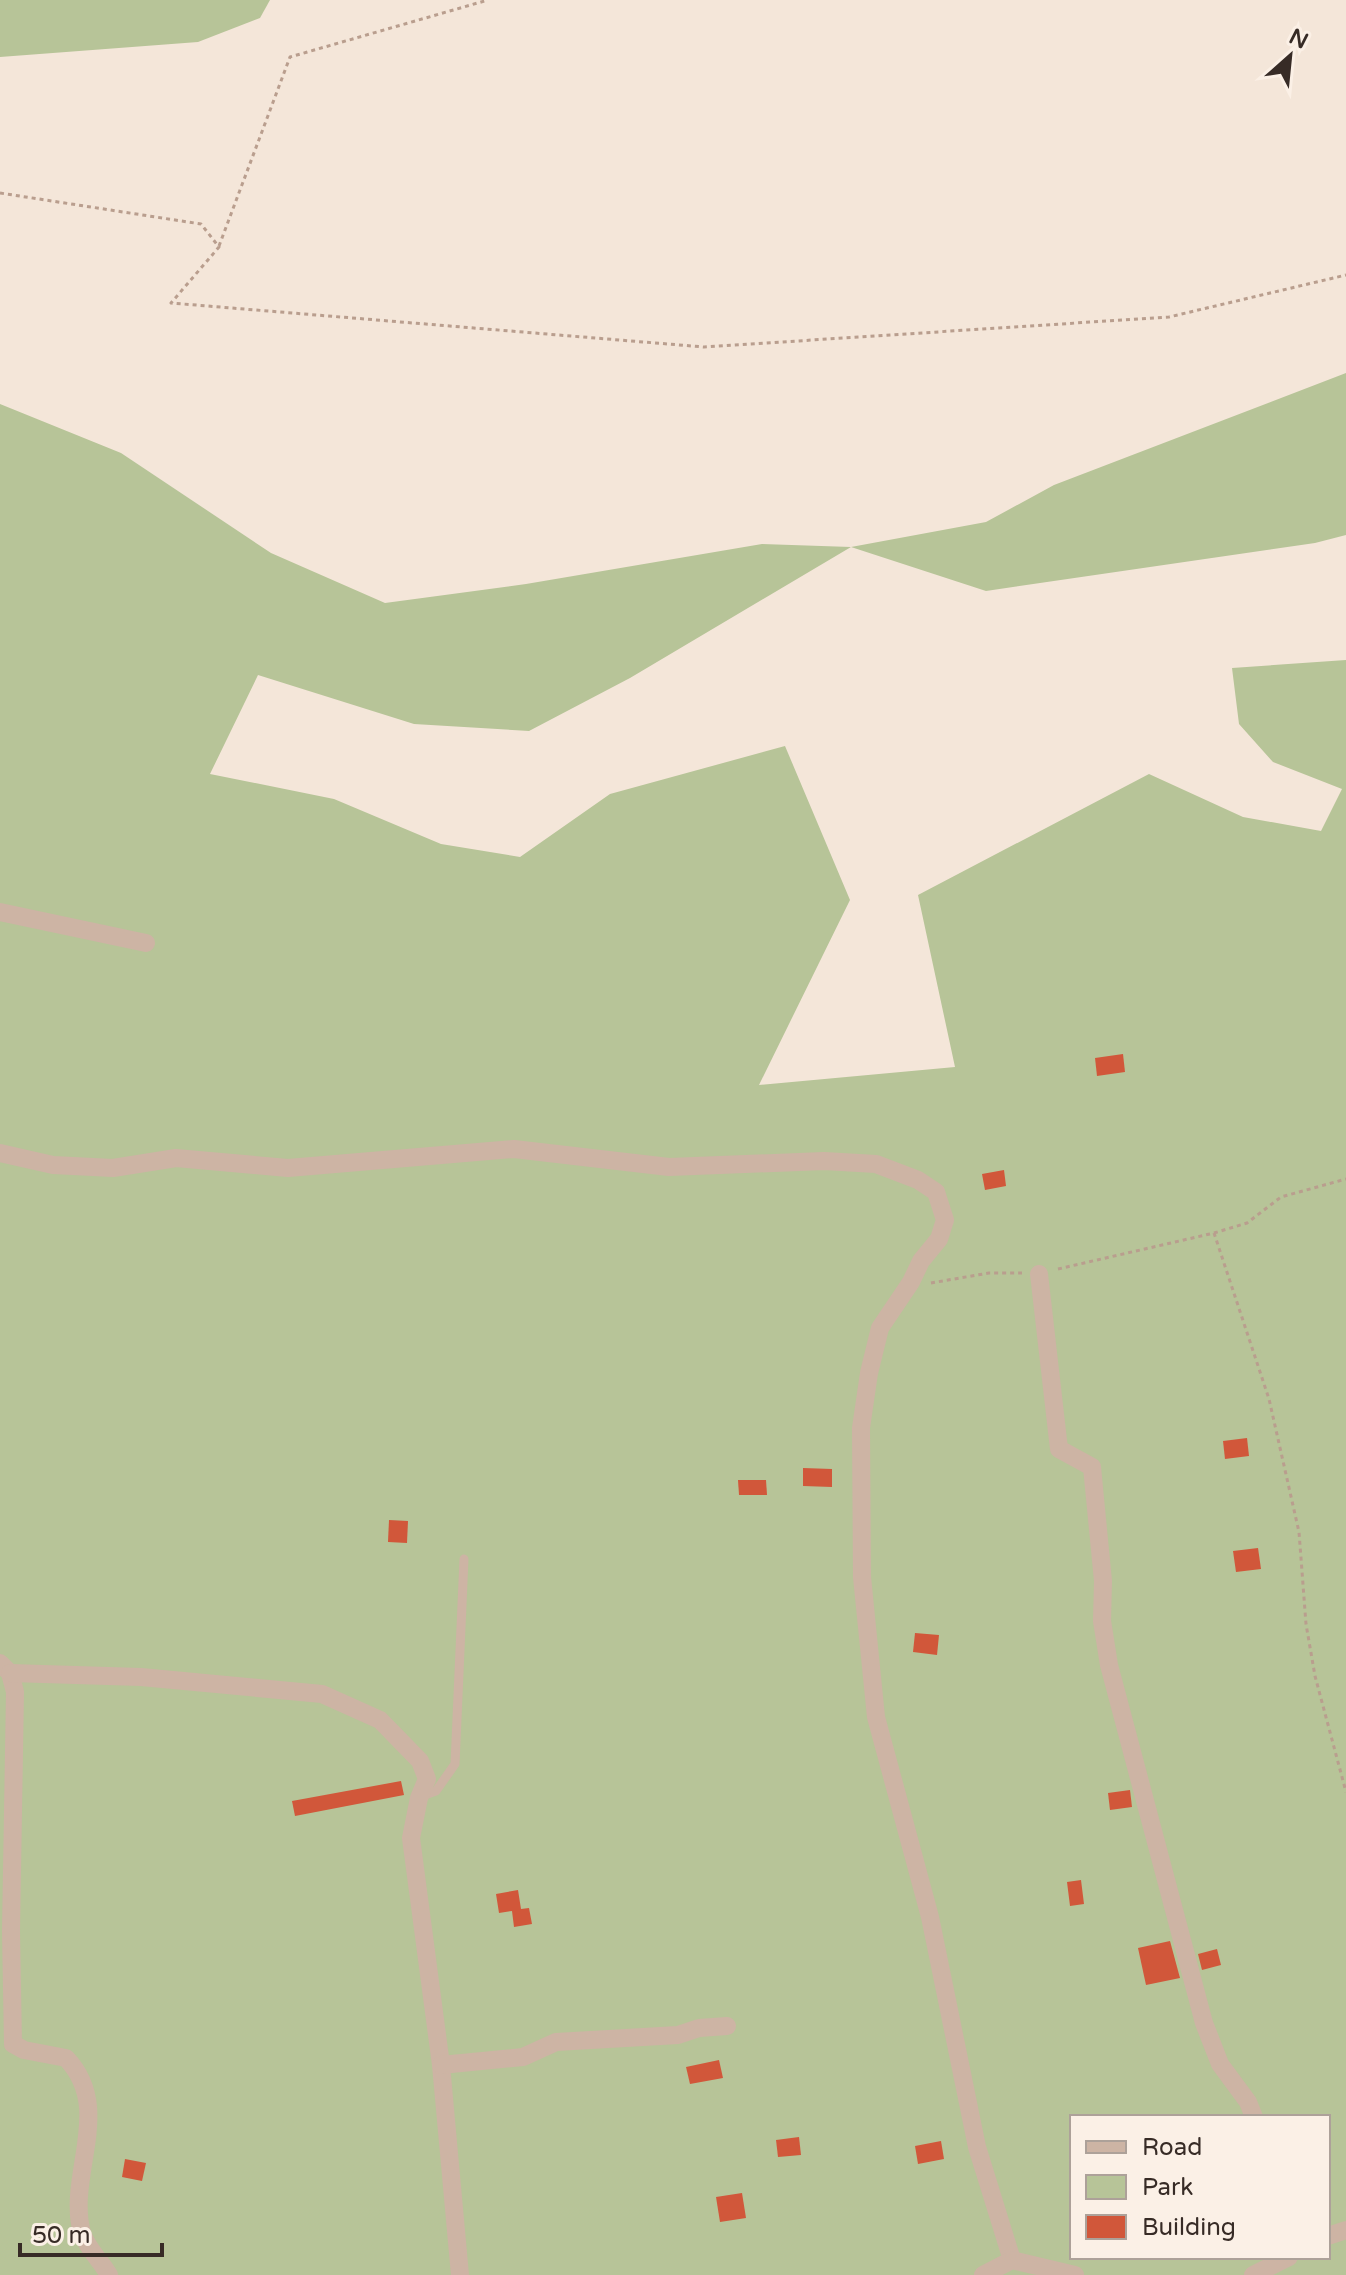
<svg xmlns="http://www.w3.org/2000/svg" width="1346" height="2275" viewBox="0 0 1346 2275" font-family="'Varela Round',sans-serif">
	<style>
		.green { fill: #b7c498; fill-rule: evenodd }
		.building { fill: #d1573a }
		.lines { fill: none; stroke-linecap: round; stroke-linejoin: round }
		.path { stroke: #b99e8e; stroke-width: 3; stroke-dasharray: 4 4; stroke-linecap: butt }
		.service { stroke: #cdb4a4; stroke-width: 9 }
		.minor { stroke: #cdb4a4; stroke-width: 18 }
	</style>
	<rect width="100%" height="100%" fill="#f4e6d9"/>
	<g class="green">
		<path d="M0,0H270L260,18L198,42L0,57Z"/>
		<path d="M1346,373V535L1315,543L986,591L851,547L630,678L529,731L414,724L258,675L210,774L334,799L441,844L520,857L610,794L785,746L850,900L759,1085L955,1067L918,895L1149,774L1243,817L1321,831L1342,789L1273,762L1239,724L1232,668L1346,660V2275H0V404L121,453L271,553L385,603L526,584L762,544L851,547L986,522L1054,485ZM1072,2117H1328V2257H1072Z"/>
	</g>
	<g class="building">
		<path d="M1123,1054L1125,1072L1097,1076L1095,1058Z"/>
		<path d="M1004,1170L1006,1186L985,1190L982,1174Z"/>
		<path d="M1247,1438L1249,1456L1225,1459L1223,1441Z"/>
		<path d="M803,1468L832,1469V1487L803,1486Z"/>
		<path d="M738,1480H766L767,1495H739Z"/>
		<path d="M389,1520L408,1521L407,1543L388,1542Z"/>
		<path d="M1258,1548L1261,1569L1236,1572L1233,1551Z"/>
		<path d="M915,1633L939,1635L937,1655L913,1652Z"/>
		<path d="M401,1781L404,1795L295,1816L292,1801Z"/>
		<path d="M1130,1790L1132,1807L1110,1810L1108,1793Z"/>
		<path d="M1081,1880L1084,1904L1070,1906L1067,1882Z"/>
		<path d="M518,1890L521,1909L529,1908L532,1924L514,1927L512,1911L499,1913L496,1894Z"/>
		<path d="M1170,1941L1180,1978L1146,1985L1138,1948Z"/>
		<path d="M1217,1949L1221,1965L1202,1970L1198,1954Z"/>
		<path d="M719,2060L723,2078L690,2084L686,2067Z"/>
		<path d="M799,2137L801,2155L778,2157L776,2140Z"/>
		<path d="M941,2141L944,2159L918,2164L915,2146Z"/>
		<path d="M125,2159L146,2163L142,2181L122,2177Z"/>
		<path d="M742,2193L746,2218L720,2222L716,2197Z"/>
	</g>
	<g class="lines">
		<g class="path">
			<path d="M0,193L201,224L219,247L171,303L704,347L1169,317L1346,275"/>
			<path d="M219,246L290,57L488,0"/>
			<path d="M1214,1233L1269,1399L1299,1532L1306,1624L1315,1676L1346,1792"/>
			<path d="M1058,1269L1214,1233L1247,1223L1281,1197L1346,1179"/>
			<path d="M931,1283L989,1273H1022"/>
		</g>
		<path class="service" d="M422,1796L436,1791L455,1764L464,1559"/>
		<g class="minor">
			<path d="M0,912L146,943"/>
			<path d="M0,1153L53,1165L113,1168L176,1158L288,1168L514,1149L669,1167L824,1161L876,1164L918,1180L936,1192L945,1220L939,1239L921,1261L911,1282L880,1328L869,1373L861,1428L862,1577L876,1717L930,1917L977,2147L1012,2260"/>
			<path d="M1039,1274L1059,1449L1092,1467L1103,1581L1102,1621L1109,1665L1204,2023L1220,2064L1248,2102L1254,2117"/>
			<path d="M0,1663L10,1673L15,1692L11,1931L13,2044L24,2050L66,2058C115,2109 66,2175 82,2233C87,2248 101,2261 109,2275"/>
			<path d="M10,1673L141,1677L322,1694L380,1720L420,1761L427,1779L419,1798L411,1838L441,2065L460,2275"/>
			<path d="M441,2065L523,2057L556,2042L678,2035L699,2028L727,2026"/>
			<path d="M1328,2236L1346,2230"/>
			<path d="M983,2275L1012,2260L1075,2275"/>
			<path d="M1253,2275L1289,2257"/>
		</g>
	</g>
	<rect x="1070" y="2115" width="260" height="144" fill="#fbf0e6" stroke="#ada199" stroke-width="2"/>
	<rect x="1086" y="2141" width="40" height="12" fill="#cdb4a4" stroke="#ada199" stroke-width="2"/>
	<text x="1142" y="2155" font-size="24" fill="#372b26">Road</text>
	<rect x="1086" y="2175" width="40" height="24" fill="#b7c498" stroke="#ada199" stroke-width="2"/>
	<text x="1142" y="2195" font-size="24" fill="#372b26">Park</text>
	<rect x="1086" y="2215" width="40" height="24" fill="#d1573a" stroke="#ada199" stroke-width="2"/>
	<text x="1142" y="2235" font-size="24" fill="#372b26">Building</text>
	<g transform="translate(1290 56) rotate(27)" stroke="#fbf0e6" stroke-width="6" paint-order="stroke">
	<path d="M0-6L14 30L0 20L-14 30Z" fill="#372b26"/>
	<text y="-12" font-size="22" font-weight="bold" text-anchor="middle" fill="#372b26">N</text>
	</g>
	<path d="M20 2243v12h142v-12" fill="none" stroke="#372b26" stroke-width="4"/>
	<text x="32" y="2243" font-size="24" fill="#372b26" stroke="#fbf0e6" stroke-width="6" paint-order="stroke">50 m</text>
</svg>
